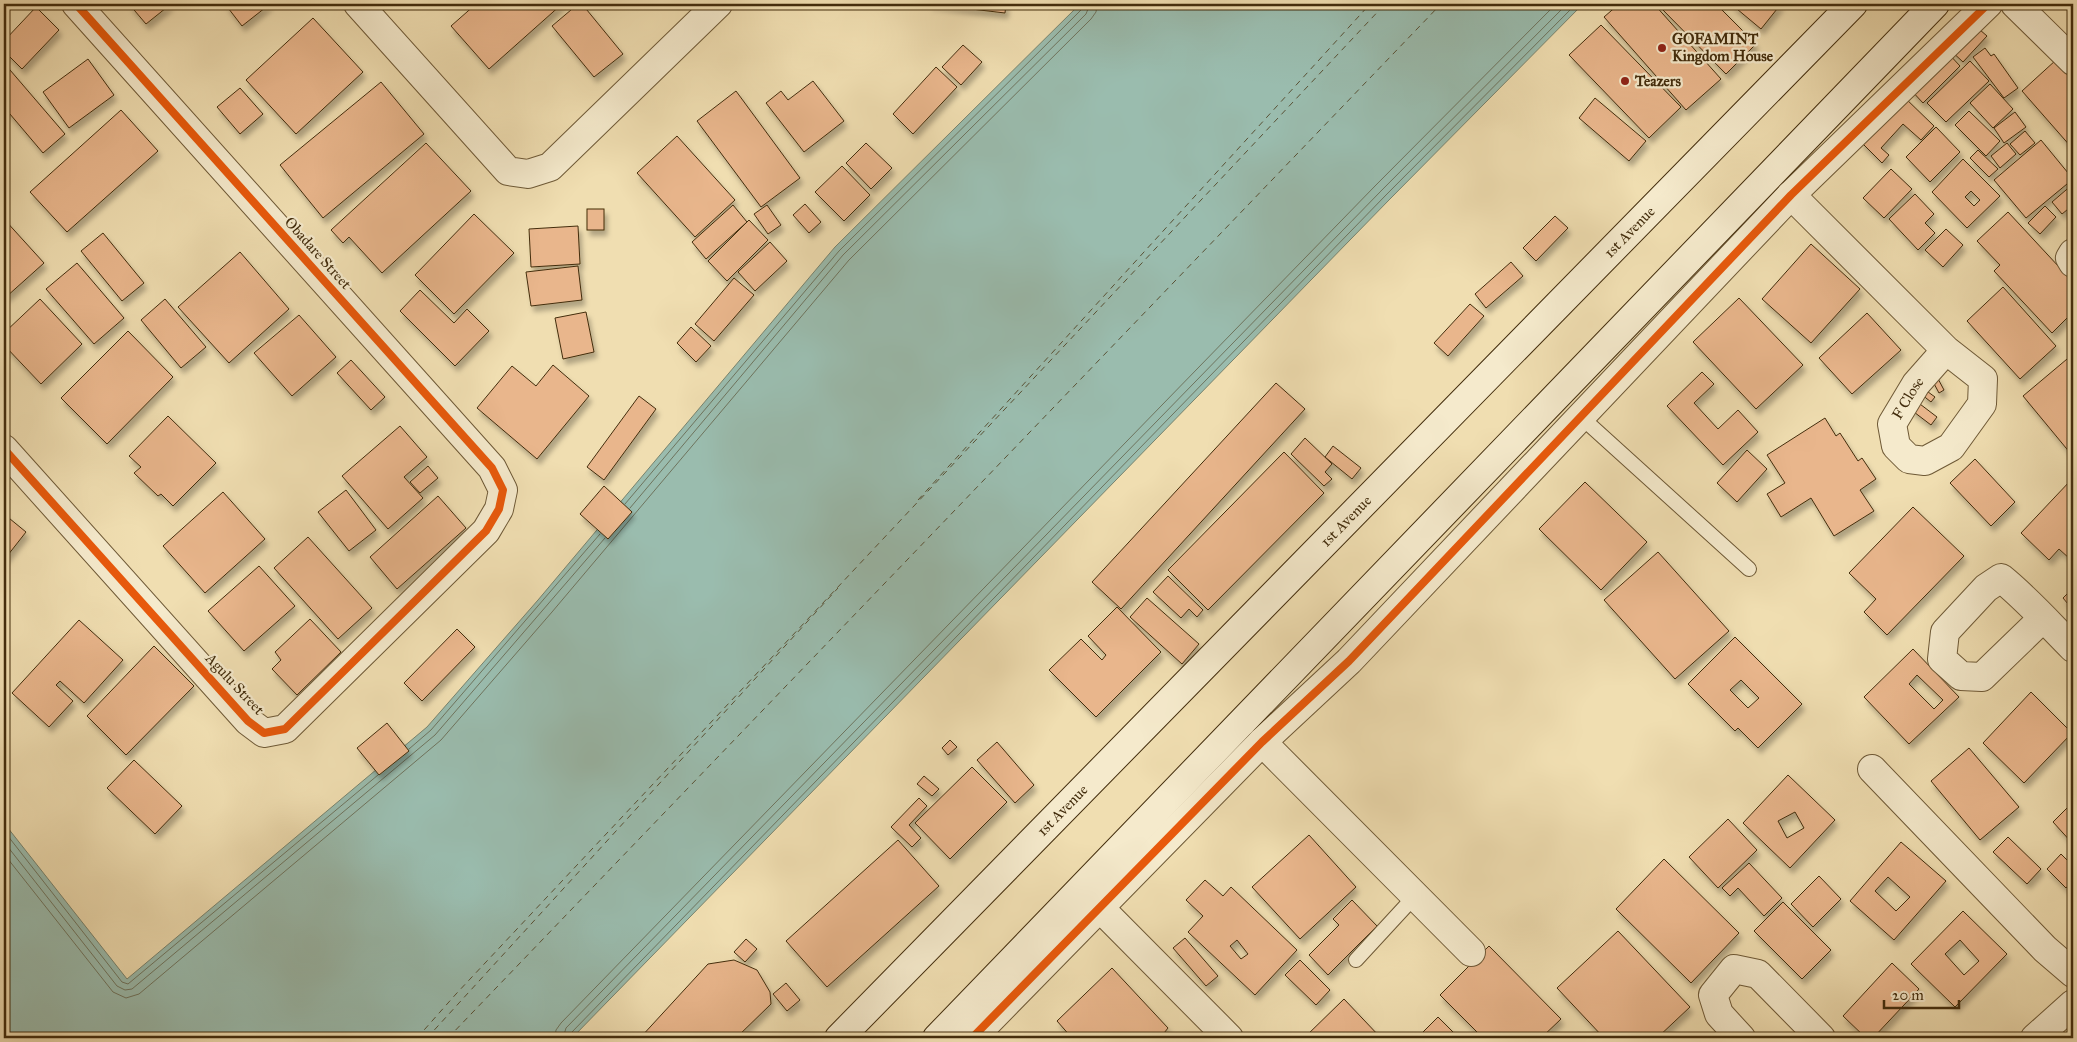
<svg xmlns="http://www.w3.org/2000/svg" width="2077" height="1042" viewBox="0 0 2077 1042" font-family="'IM FELL Great Primer',serif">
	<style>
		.water { fill: #9abcae; stroke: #77836e }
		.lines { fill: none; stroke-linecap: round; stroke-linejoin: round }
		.shore { stroke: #6e745e; stroke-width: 1 }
		.ferry { stroke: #595135; stroke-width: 1; stroke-dasharray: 6 5; stroke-linecap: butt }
		.building { fill: #e9b68c; stroke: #432d0d; fill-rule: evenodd; filter: url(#shadow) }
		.lane-casing { stroke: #6e5936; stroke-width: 16 }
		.street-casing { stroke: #6e5936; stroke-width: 30 }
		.secondary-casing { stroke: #432d0d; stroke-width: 30 }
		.lane { stroke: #f5eacc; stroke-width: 14 }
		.street { stroke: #f5eacc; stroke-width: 28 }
		.secondary { stroke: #f5eacc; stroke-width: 28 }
		.cycleway-casing { stroke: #f5eacc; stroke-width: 11 }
		.cycleway { stroke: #e8590c; stroke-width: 8 }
		.poi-dot { fill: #8f2418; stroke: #f5eacc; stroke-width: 2 }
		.labels { text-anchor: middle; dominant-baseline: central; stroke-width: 4.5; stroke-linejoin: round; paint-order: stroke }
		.poi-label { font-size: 15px; font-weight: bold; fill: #432d0d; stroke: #f5eacc; text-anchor: start }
		.street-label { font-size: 15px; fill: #432d0d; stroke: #f5eacc }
	</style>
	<defs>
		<filter id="shadow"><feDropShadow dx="3" dy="5.5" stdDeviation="2.5" flood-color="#0004"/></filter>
	</defs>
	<rect width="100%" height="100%" fill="#f0deb1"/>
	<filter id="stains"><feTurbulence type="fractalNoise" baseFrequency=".004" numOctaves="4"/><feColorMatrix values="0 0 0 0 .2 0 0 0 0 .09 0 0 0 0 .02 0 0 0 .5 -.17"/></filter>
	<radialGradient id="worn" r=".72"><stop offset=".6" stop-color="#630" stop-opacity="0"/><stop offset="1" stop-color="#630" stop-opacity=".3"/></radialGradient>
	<path class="water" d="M1080,4H1583L1389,200L572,1038H4V823L127,979L427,727L538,600L835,247Z"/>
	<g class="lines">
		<g class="shore">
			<path d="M625,504L839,251L1082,9L1084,4"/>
			<path d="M630,508L843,255L1086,14L1090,4"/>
			<path d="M409,749L431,730L600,534"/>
			<path d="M4,831L122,982L128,984L378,775"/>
			<path d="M4,842L117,986L125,990L132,989L435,735L605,538"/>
			<path d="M4,854L113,992L126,998L139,994L441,740L552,612L849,260L1091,19L1096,12L1097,4"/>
			<path d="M555,1038L556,1030L561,1023L1375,186L1556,4"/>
			<path d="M563,1038L566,1028L1380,192L1567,4"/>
			<path d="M569,1038L571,1033L1385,196L1576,4"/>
		</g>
		<g class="ferry">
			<path d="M918,500L1370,4"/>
			<path d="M417,1038L456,994L1385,4"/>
			<path d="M427,1038L838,588"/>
			<path d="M448,1038L1441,4"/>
		</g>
	</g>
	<g class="building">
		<path d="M129,4H171L146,24Z"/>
		<path d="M225,4H270L242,26Z"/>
		<path d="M476,4H562L489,69L451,26Z"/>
		<path d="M578,4H582L623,54L594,77L552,26Z"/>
		<path d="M929,4H1006L1005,13Z"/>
		<path d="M1619,4H1654L1721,79L1686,110L1604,17Z"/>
		<path d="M1663,4H1716L1756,44L1726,74L1660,7Z"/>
		<path d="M1731,4H1781L1761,29Z"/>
		<path d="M36,7L59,30L22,69L4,51V41Z"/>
		<path d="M313,18L363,72L296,134L246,80Z"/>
		<path d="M1972,23L1987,36L1963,62L1949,49Z"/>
		<path d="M1601,25L1681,107L1649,138L1569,55Z"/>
		<path d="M963,45L982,62L961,85L942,67Z"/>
		<path d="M1985,48L1991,56L1994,54L2018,88L2004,98L1973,57Z"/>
		<path d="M1947,52L1960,66L1923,103L1910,89Z"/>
		<path d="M88,59L114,95L69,128L43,92Z"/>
		<path d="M2056,60L2073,79L2072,148L2022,91Z"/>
		<path d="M1970,61L1989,81L1946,122L1927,103Z"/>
		<path d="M4,63L65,134L43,153L4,107Z"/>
		<path d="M936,67L957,87L913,134L893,114Z"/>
		<path d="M813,81L844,121L804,152L766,103L781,91L788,100Z"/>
		<path d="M381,82L424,134L323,218L280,165Z"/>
		<path d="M1990,84L2013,109L1993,128L1970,103Z"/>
		<path d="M240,88L263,114L240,134L217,107Z"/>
		<path d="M736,91L800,178L761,207L697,121Z"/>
		<path d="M1902,95L1934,126L1921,140L1903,124L1881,148L1889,155L1882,163L1860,141Z"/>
		<path d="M1595,98L1646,141L1629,161L1579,118Z"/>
		<path d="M121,110L158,151L67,232L30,192Z"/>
		<path d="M1969,111L2000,141L1986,156L1955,125Z"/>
		<path d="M2015,112L2026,127L2004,143L1994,128Z"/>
		<path d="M1936,127L1960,152L1930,182L1906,157Z"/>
		<path d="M2025,131L2035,143L2020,155L2010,144Z"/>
		<path d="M677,136L735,200L695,237L637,173Z"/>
		<path d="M2041,140L2073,179L2026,218L1994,180Z"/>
		<path d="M426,143L471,191L382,273L349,237L343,243L331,230Z"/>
		<path d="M866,143L892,168L871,189L846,163Z"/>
		<path d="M2007,143L2016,154L2000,168L1991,156Z"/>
		<path d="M1978,150L1998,169L1989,177L1970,158Z"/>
		<path d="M1963,159L2000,196L1967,228L1932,192ZM1971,191L1980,200L1974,206L1965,197Z"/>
		<path d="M842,166L870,195L844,221L815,192Z"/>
		<path d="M1891,169L1912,189L1884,218L1863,198Z"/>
		<path d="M2073,184V205L2062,214L2052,202Z"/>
		<path d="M1915,194L1934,214L1925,223L1935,233L1918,250L1889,219Z"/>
		<path d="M805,204L821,222L809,233L793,215Z"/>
		<path d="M733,205L747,222L706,259L692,242Z"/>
		<path d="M767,205L781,225L768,234L754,214Z"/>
		<path d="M2045,206L2056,217L2040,234L2028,223Z"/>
		<rect x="587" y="209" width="17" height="21"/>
		<path d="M2008,212L2073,282V312L2052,333L1994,271L2000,265L1977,241Z"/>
		<path d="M474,214L514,253L454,314L415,275Z"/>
		<path d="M1555,216L1568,228L1536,261L1523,248Z"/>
		<path d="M4,219L44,263L6,297L4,295Z"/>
		<path d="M749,220L768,240L727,281L708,261Z"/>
		<path d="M578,226L580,264L531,267L529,229Z"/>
		<path d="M1946,229L1963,245L1943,267L1925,250Z"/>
		<path d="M103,233L144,283L122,301L81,251Z"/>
		<path d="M770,242L787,261L755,291L738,272Z"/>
		<path d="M1811,244L1860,289L1811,343L1762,299Z"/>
		<path d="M240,252L289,309L229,363L178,307Z"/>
		<path d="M1511,262L1523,276L1486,308L1475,294Z"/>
		<path d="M77,263L124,318L94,344L46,289Z"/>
		<path d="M578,266L582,300L531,306L526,272Z"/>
		<path d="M734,278L754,295L714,341L695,324Z"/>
		<path d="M2003,287L2056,346L2020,379L1967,321Z"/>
		<path d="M420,290L454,323L467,309L489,331L455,366L400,311Z"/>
		<path d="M1739,298L1803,365L1756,409L1693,342Z"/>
		<path d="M40,299L82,344L41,384L4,345V333Z"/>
		<path d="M165,299L206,347L181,368L141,320Z"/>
		<path d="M1470,304L1484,316L1448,356L1434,343Z"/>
		<path d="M586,312L594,352L563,359L555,318Z"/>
		<path d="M1867,313L1901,350L1852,394L1819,358Z"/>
		<path d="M299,315L336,357L292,396L254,353Z"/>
		<path d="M691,327L711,346L696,362L677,343Z"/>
		<path d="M128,331L173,377L107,444L61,398Z"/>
		<path d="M2073,354V452L2071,454L2023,396Z"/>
		<path d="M351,360L385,397L371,410L337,373Z"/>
		<path d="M553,365L589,396L537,459L477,408L512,366L536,386Z"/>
		<path d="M1702,372L1714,384L1694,403L1718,429L1738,410L1758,432L1723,465L1667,406Z"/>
		<path d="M1936,375L1944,390L1939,393L1931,378Z"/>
		<path d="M1276,383L1305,409L1121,609L1092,582Z"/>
		<path d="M1924,389L1935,397L1931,402L1921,394Z"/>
		<path d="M639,396L656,409L604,480L587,467Z"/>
		<path d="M1916,401L1937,417L1931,425L1910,409Z"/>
		<path d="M168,416L216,463L173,506L161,494L158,496L134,473L141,467L129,456Z"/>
		<path d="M1825,418L1836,436L1840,433L1858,461L1862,458L1876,479L1860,490L1874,511L1834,536L1811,498L1781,517L1767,494L1785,483L1767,455Z"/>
		<path d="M400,426L427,457L404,477L423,498L388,529L342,476Z"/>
		<path d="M1305,438L1332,464L1325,472L1332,479L1324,486L1291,454Z"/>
		<path d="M1333,446L1361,468L1352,479L1325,457Z"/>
		<path d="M1747,450L1767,469L1737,502L1717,483Z"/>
		<path d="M1284,452L1324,493L1208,610L1168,570Z"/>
		<path d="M1975,459L2015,502L1991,526L1950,483Z"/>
		<path d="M428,466L438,478L420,493L410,482Z"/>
		<path d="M2071,480L2073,482V556L2070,559L2059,549L2049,560L2021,533Z"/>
		<path d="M1585,482L1647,542L1601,590L1539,529Z"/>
		<path d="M604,486L632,512L608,539L580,514Z"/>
		<path d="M346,490L376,530L349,551L318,512Z"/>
		<path d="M223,492L265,539L205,593L163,546Z"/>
		<path d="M438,496L466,528L397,589L370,557Z"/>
		<path d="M1913,507L1964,556L1887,635L1864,612L1876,599L1849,573Z"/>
		<path d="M4,514L26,532L4,560Z"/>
		<path d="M308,537L372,608L338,639L274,568Z"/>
		<path d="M1658,552L1729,631L1675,679L1604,600Z"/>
		<path d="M259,566L295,606L244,651L208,611Z"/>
		<path d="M1168,576L1203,610L1197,617L1189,609L1181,618L1153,592Z"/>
		<path d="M2073,588V610L2063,598Z"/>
		<path d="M1147,598L1199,644L1182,664L1130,617Z"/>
		<path d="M1117,607L1161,652L1096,717L1049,670L1081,639L1102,660L1106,655L1088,636Z"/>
		<path d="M310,619L341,652L297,695L272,669L281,660L275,652Z"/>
		<path d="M79,620L123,660L84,703L60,681L56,685L73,701L49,727L12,693Z"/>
		<path d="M457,629L475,647L422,701L404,683Z"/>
		<path d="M1735,637L1802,704L1758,748L1738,728L1735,731L1688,684ZM1741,680L1759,698L1748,708L1730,690Z"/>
		<path d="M154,646L194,686L126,755L87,716Z"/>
		<path d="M1913,649L1959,697L1909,744L1864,697ZM1917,675L1943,700L1934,709L1909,684Z"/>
		<path d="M2031,692L2072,733L2024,783L1983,743Z"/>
		<path d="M387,723L409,751L379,775L357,748Z"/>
		<path d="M950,740L957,747L948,755L942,748Z"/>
		<path d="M997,742L1034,785L1015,803L977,760Z"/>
		<path d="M1969,748L2019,807L1980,840L1931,781Z"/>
		<path d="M134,760L182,806L155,834L107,788Z"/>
		<path d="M972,767L1007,802L950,859L915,823Z"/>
		<path d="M1788,775L1835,820L1790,868L1743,823ZM1795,812L1804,828L1787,838L1778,821Z"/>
		<path d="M924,776L939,789L932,796L917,784Z"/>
		<path d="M919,798L927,806L909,825L921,838L912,847L891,827Z"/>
		<path d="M2073,802V844L2053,822Z"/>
		<path d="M1728,819L1757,850L1718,888L1689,857Z"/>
		<path d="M1309,835L1356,887L1300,939L1252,887Z"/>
		<path d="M2008,837L2041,869L2027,884L1993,852Z"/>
		<path d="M898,840L939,886L827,987L786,941Z"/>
		<path d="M1901,842L1946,881L1894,940L1850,901ZM1888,877L1910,897L1896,911L1875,891Z"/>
		<path d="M2061,854L2073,866V880L2066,888L2047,869Z"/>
		<path d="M1664,859L1739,933L1691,983L1616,909Z"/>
		<path d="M1749,863L1782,898L1764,916L1738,888L1730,896L1722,888Z"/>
		<path d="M1819,876L1841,899L1813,927L1791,904Z"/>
		<path d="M1205,880L1223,896L1231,887L1297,950L1255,995L1188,932L1203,916L1186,900ZM1237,940L1248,954L1241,959L1230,946Z"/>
		<path d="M1352,900L1377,926L1328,975L1309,955L1339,925L1333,919Z"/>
		<path d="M1783,902L1831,950L1802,979L1754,931Z"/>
		<path d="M1963,911L2007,954L1955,1007L1911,964ZM1960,940L1979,961L1964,975L1945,954Z"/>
		<path d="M1618,931L1690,1007L1657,1038H1604L1557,988Z"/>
		<path d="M1185,938L1218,976L1206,986L1173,948Z"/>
		<path d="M746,939L757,949L745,962L734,952Z"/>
		<path d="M1489,946L1561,1019L1541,1038H1522L1517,1033L1511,1038H1483L1440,995Z"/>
		<path d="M734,960L757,970L770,992L771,1004L736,1038H640L708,964Z"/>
		<path d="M1300,960L1330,990L1316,1005L1285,975Z"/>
		<path d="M1892,963L1919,989L1873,1038H1866L1843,1016Z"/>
		<path d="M1112,968L1168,1028L1160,1038H1072L1057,1021Z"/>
		<path d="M786,983L800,1000L787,1011L773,994Z"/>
		<path d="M1344,999L1381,1038H1304Z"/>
		<path d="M1438,1017L1459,1038H1417Z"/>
	</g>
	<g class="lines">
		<defs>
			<g id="lane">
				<path d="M1580,416L1749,569"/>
				<path d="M1356,960L1415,896"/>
			</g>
			<g id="street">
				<path d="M358,4L508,171L528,174L550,167L718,4"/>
				<path d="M2015,4L2073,61"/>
				<path id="s1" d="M1791,195L1946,350L1983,379L1982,404L1951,447L1925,461L1909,459L1896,446L1892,424L1916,384L1946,350"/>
				<path d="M2073,253L2070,258L2073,263"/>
				<path d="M4,449L248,721L264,733L285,729L486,531L499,509L503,490L492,468L76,4"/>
				<path d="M2043,618L1982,677L1961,676L1942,659L1945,632L1986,588L2001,578C2027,599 2050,625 2073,648"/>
				<path d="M1262,742L1471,952"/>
				<path d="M1872,769L2045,949L2073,973"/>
				<path d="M1099,907L1229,1038"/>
				<path d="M972,1038L1262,742L1349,661L1791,195L1988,4"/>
				<path d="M1741,1038L1719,1014L1713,995L1734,969L1758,974L1821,1038"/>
				<path d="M2035,1038L2073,1004"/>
			</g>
			<g id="secondary">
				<path id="s2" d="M839,1038L1853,4"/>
				<path d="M937,1038L1935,4"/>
			</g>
		</defs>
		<use href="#lane" class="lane-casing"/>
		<use href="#street" class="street-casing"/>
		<use href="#secondary" class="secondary-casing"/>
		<use href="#lane" class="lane"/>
		<use href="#street" class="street"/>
		<use href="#secondary" class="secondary"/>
		<defs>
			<g id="cycleway">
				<path d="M4,449L248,721L264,733L285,729L486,531L499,509L503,490L492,468L76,4"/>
				<path d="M972,1038L1262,742L1349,661L1791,195L1988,4"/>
			</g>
		</defs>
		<use href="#cycleway" class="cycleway-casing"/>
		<use href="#cycleway" class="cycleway"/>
	</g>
	<g class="poi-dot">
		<circle cx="1662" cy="48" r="5"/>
		<circle cx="1625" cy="81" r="5"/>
	</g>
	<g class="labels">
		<g class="poi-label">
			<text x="1672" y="39">GOFAMINT<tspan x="1672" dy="17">Kingdom House</tspan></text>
			<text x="1635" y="81">Teazers</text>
		</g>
		<g class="street-label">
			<text stroke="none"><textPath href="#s2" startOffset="1129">1st Avenue</textPath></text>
			<text transform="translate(318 253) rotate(48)">Obadare Street</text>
			<text stroke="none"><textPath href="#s1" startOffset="461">F Close</textPath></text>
			<text stroke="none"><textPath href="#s2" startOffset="724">1st Avenue</textPath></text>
			<text transform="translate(235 684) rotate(47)">Agulu Street</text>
			<text stroke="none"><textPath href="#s2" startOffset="319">1st Avenue</textPath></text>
		</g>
	</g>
	<rect width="2077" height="1042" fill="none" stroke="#f0deb1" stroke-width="20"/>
	<rect x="5" y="5" width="2067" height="1032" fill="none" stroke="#432d0d" stroke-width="2.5"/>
	<rect x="10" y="10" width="2057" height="1022" fill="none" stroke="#432d0d"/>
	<path d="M1884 1000v8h75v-8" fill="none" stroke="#432d0d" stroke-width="2.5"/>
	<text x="1892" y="1000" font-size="15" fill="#432d0d" stroke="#f5eacc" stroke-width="4" paint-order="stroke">20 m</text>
	<rect width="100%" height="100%" filter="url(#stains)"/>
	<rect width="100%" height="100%" fill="url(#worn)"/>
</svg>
